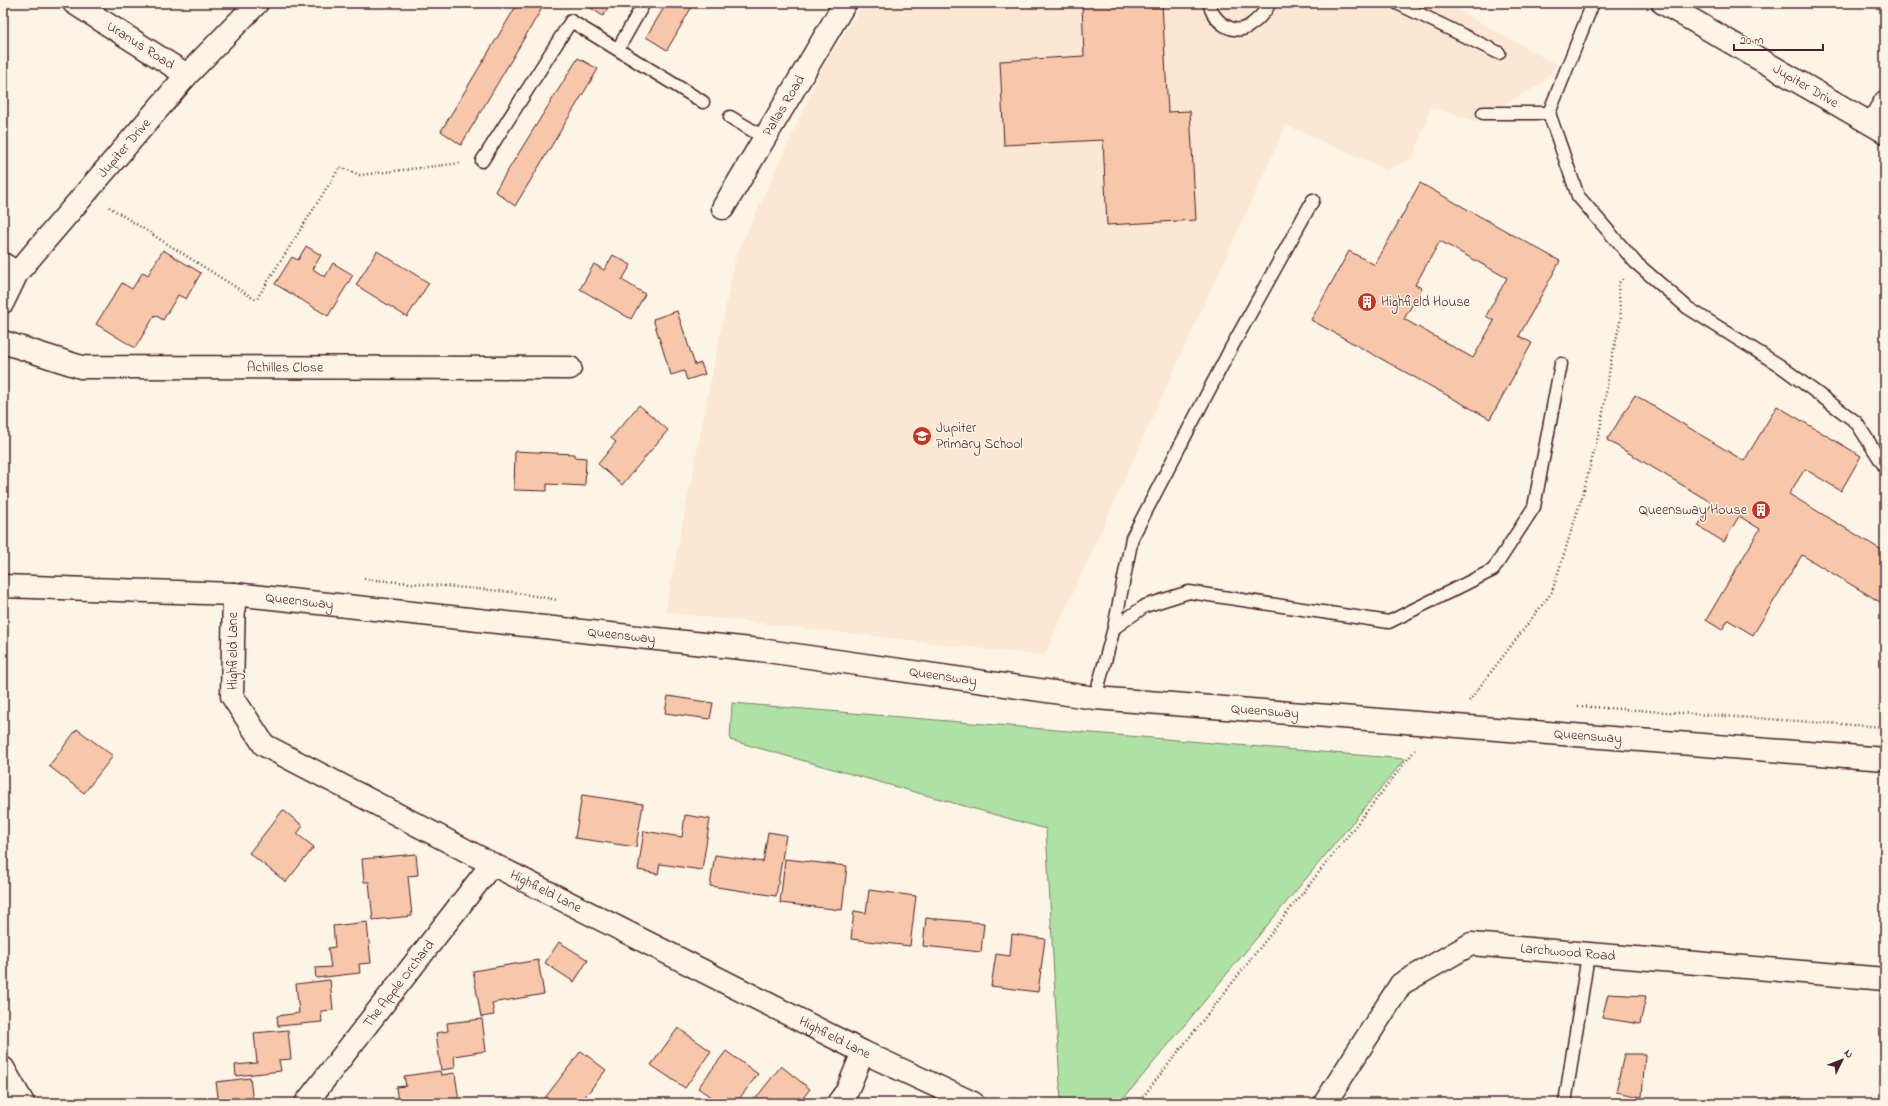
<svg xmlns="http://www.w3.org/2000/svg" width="1888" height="1106" viewBox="0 0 1888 1106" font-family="'Indie Flower',sans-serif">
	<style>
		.built { fill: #fbe7d3 }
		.green { fill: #aee2a4; stroke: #7c8068 }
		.building { fill: #f8c6a8; stroke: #4a1f2b; fill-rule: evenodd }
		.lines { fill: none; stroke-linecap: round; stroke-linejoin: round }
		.service-casing { stroke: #4a1f2b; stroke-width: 15 }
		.minor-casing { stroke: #4a1f2b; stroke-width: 25 }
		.tertiary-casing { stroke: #4a1f2b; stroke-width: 25 }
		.secondary-casing { stroke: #4a1f2b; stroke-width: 25 }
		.path { stroke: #4a1f2b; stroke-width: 2.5; stroke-dasharray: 1 3; stroke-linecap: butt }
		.service { stroke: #fcf5e5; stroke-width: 12 }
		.minor { stroke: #fcf5e5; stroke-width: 22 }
		.tertiary { stroke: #fcf5e5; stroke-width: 22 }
		.secondary { stroke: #fcf5e5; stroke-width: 22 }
		.labels { text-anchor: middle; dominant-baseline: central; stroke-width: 3; stroke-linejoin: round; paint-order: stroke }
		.street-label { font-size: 14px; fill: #4a1f2b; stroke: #fcf5e5 }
		.poi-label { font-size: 14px; fill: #4a1f2b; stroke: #fcf5e5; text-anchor: start }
	</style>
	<rect width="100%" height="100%" fill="#fcf5e5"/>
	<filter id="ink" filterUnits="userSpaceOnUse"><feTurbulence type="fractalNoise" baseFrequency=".025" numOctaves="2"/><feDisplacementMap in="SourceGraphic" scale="8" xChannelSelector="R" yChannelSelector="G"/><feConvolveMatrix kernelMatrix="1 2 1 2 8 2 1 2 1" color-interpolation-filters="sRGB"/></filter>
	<g filter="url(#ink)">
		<path class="built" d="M864,3H1446L1557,65L1541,84L1474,121L1431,107L1413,158L1387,170L1286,125L1044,656L665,612L735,259L823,67Z"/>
		<path class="green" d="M732,703L1405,759L1120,1103H1061L1046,829L730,740Z"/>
		<g class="building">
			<path d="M518,3H545L461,145L441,131Z"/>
			<path d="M583,3H611L603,16Z"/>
			<path d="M667,3H694L667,50L646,37Z"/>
			<path d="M1082,3H1162L1168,112L1190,111L1196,220L1107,225L1103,140L1004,145L1000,61L1084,56Z"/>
			<path d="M578,58L598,69L515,206L495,191Z"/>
			<path d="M1420,183L1560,261L1519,336L1532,343L1490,419L1311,320L1349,251L1375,265ZM1440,241L1507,278L1486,316L1494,321L1473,358L1404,319L1422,288L1415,285Z"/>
			<path d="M306,246L321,255L313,269L325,277L333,263L353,275L328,316L275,284L292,257L298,260Z"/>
			<path d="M163,250L201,273L186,299L178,295L163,320L155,315L135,348L96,324L122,283L132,289L143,272L148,275Z"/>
			<path d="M377,251L429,283L407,317L356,285Z"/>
			<path d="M613,255L631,265L622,280L645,294L631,319L580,289L594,264L604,270Z"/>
			<path d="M677,311L695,365L701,363L705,374L687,380L684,371L671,375L653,319Z"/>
			<path d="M1635,395L1744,461L1777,406L1861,456L1841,491L1805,469L1789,494L1885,552V605L1802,555L1753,635L1728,620L1722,630L1706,620L1760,529L1739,516L1724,542L1698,526L1712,503L1607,440Z"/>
			<path d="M639,405L668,430L622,485L598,464L616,442L611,438Z"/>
			<path d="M515,451L574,454V457L586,458L585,486L547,484V491L514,490Z"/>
			<path d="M668,696L713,703L710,719L665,713Z"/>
			<path d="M77,729L113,756L84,793L49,766Z"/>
			<path d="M582,795L643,804L636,847L575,838Z"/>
			<path d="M283,810L303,826L297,834L314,847L286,882L249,853Z"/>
			<path d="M685,815L710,819L702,870L660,864L658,874L638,870L644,831L682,837Z"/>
			<path d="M768,832L786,835L776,896L710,886L715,855L763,862Z"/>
			<path d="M416,854L418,875L408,876L412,916L373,920L369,882H364L362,859Z"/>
			<path d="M785,859L847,866L842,910L780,903Z"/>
			<path d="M869,890L916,896L910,946L851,939L854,911L866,913Z"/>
			<path d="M926,918L984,923L981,952L923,946Z"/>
			<path d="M367,922L371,963L359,964L360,973L316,978L315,968L331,967L328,948L335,947L333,926Z"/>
			<path d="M1012,934L1045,939L1038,992L991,986L996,954L1010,956Z"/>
			<path d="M559,942L588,960L574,982L545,963Z"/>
			<path d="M538,960L544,994L492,1003L494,1015L481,1017L473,971Z"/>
			<path d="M330,980L333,1010L321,1011L322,1022L278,1026L277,1016L299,1013L296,984Z"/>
			<path d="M1608,994L1646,996L1640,1024L1602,1018Z"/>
			<path d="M482,1019L486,1051L454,1056L455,1068L441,1070L436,1033L448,1031L447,1023Z"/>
			<path d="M678,1028L711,1051L685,1088L651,1065Z"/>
			<path d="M288,1030L291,1059L279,1060L281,1071L236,1076L235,1065L257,1063L254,1033Z"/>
			<path d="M581,1051L606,1070L580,1103H541Z"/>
			<path d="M726,1051L758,1074L736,1103H719L698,1088Z"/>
			<path d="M1624,1054H1645L1642,1097L1616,1092Z"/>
			<path d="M781,1066L810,1089L800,1102L801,1103H752Z"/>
			<path d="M440,1071L441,1075L455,1073L459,1102L398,1103L396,1087L406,1086L404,1076Z"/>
			<path d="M250,1078L253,1103H219L216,1082Z"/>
			<path d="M1796,1097L1804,1103H1792Z"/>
		</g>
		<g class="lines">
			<defs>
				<g id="service">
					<path d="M1210,3C1210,19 1233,37 1249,26C1257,21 1266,11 1270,3"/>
					<path d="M1397,3L1499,53"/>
					<path d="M1593,3L1549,113L1578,196L1635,262L1688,308L1779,365L1856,422L1885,467"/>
					<path d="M618,49L644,3"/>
					<path d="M1483,113H1549"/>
					<path d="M730,117L765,138"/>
					<path d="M482,161L571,21L703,102"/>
					<path d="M1114,628L1145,606L1189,592L1389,622L1493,570L1534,507L1561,364"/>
					<path d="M1095,698L1114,628L1132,538L1230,350L1313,200"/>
					<path d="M1565,1103L1588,955"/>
				</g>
				<g id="minor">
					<path id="s1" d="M74,3L187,75"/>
					<path d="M1872,124L1885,102"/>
					<path id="s2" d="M723,208L845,3"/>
					<path d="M3,264L17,273"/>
					<path id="s3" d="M3,342L81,367L570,368"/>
					<path id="s4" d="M234,594L232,696L264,745L492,864L863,1052L973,1103"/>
					<path d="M3,1068L23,1103"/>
					<path id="s5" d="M306,1103L492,864"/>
					<path d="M838,1103L847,1091L863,1052"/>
					<path id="s6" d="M1325,1103L1401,984L1471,944L1885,979"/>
				</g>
				<g id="tertiary">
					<path id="s7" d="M1663,3L1885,132"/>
					<path id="s8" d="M3,302L17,273L187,75L257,3"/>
				</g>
				<g id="secondary">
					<path id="s9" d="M3,586L234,594L760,650L1095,698L1885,759"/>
				</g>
			</defs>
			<use href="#service" class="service-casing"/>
			<use href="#minor" class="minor-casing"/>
			<use href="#tertiary" class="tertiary-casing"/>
			<use href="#secondary" class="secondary-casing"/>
			<g class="path">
				<path d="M109,207L256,300L340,167L360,175L461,163"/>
				<path d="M364,579L512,592L558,600"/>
				<path d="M1469,701L1552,592L1582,497L1601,425L1611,361L1621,318L1618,284L1623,278"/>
				<path d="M1578,706L1885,727"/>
				<path d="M1138,1103L1415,750"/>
			</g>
			<use href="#service" class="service"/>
			<use href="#minor" class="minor"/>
			<use href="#tertiary" class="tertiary"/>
			<use href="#secondary" class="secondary"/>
		</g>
	</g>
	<defs>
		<symbol id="building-disc" viewBox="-11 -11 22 22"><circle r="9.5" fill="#c8321e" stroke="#fcf5e5"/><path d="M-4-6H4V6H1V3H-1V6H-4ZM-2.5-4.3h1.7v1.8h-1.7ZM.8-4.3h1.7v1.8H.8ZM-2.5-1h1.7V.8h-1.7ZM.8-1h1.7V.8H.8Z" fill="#fff"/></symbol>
		<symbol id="school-disc" viewBox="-11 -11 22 22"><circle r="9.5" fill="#c8321e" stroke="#fcf5e5"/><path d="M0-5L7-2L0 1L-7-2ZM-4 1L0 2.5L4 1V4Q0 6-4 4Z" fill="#fff"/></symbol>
	</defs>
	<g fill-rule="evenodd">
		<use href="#building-disc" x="1356" y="291" width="22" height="22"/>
		<use href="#school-disc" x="911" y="425" width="22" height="22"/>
		<use href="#building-disc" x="1750" y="499" width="22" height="22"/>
	</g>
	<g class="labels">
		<g class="street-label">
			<text stroke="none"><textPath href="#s1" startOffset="79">Uranus Road</textPath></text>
			<text stroke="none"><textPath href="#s7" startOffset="165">Jupiter Drive</textPath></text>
			<text stroke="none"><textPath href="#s2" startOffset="119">Pallas Road</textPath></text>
			<text stroke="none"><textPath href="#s8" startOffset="197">Jupiter Drive</textPath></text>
			<text stroke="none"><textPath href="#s3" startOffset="286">Achilles Close</textPath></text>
			<text stroke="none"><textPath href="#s9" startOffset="297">Queensway</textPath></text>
			<text stroke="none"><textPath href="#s9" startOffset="621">Queensway</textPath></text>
			<text transform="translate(233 651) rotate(-90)">Highfield Lane</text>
			<text stroke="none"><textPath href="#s9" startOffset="945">Queensway</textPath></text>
			<text stroke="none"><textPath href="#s9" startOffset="1269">Queensway</textPath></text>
			<text stroke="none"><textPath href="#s9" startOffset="1593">Queensway</textPath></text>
			<text stroke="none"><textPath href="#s4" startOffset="478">Highfield Lane</textPath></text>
			<text stroke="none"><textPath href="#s6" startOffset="319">Larchwood Road</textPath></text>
			<text stroke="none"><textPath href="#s5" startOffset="151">The Apple Orchard</textPath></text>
			<text stroke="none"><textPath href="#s4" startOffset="802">Highfield Lane</textPath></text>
		</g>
		<g class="poi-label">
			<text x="1381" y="302">Highfield House</text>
			<text x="936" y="428">Jupiter<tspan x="936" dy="16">Primary School</tspan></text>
			<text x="1747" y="510" text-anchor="end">Queensway House</text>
		</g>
	</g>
	<rect width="1888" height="1106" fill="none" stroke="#fcf5e5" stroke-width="16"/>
	<rect x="8" y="8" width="1872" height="1090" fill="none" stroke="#4a1f2b" stroke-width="1.5" filter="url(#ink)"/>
	<g transform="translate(1842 1060) rotate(47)" stroke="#fcf5e5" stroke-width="3" paint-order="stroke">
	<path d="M0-3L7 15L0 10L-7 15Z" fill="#4a1f2b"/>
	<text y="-6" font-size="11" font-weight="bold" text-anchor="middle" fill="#4a1f2b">N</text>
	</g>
	<path d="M1734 44v6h89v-6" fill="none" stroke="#4a1f2b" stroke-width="2"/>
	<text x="1740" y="44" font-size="12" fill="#4a1f2b" stroke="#fcf5e5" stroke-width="3" paint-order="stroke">20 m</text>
</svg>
